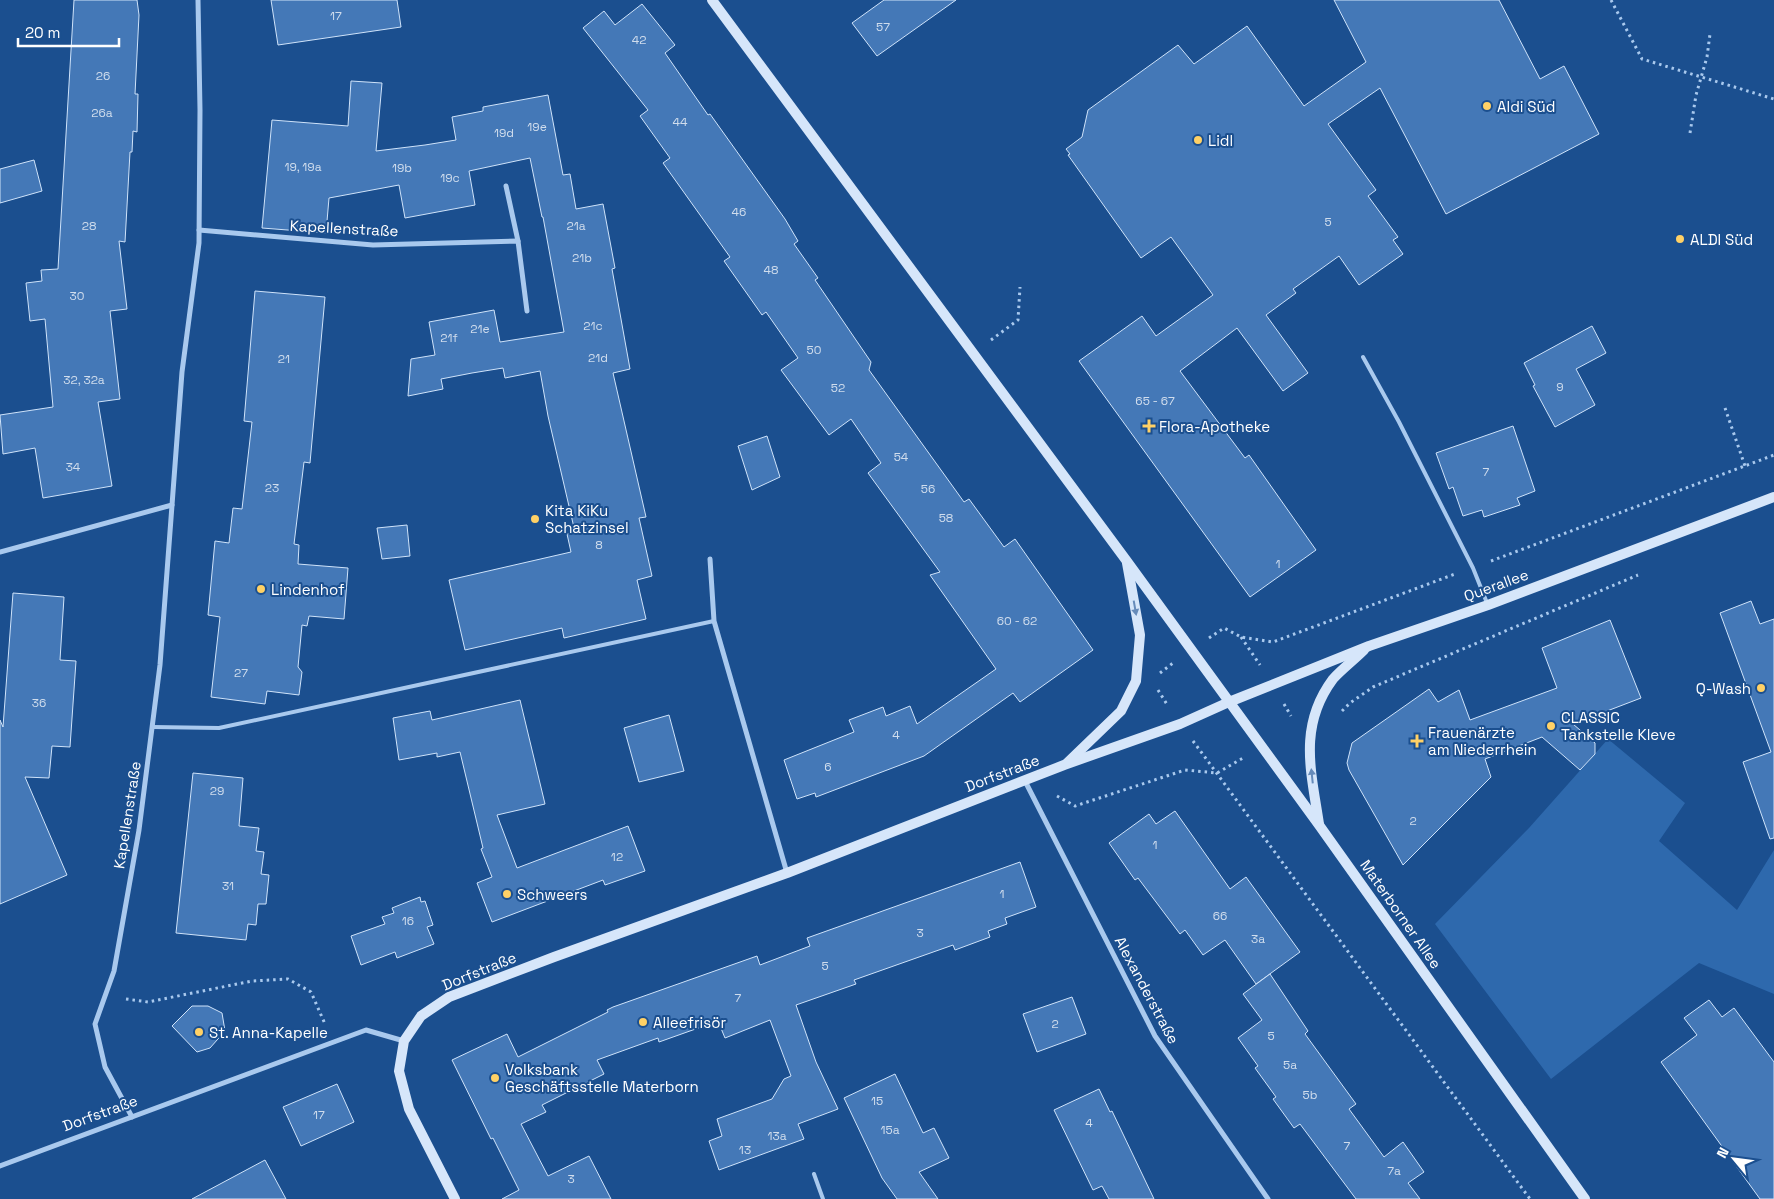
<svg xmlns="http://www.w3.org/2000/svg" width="1774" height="1199" viewBox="0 0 1774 1199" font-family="'Space Grotesk',sans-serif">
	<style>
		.green { fill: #2e69ad }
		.building { fill: #4478b7; stroke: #cfe3fa }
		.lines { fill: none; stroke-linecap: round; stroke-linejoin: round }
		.path { stroke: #a9c9ee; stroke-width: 3; stroke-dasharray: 2.5 4; stroke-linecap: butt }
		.lane { stroke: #a9c9ee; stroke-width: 4 }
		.street { stroke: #a9c9ee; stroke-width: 5 }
		.secondary { stroke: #d6e6fa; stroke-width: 10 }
		.oneway { fill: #668bba }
		.poi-dot { fill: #ffd166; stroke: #1b4f8f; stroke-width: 2 }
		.labels { text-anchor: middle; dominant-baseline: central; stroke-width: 4; stroke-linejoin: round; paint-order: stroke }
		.number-label { font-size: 12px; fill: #d0dded }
		.poi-label { font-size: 15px; fill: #fff; stroke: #1b4f8f; text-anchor: start }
		.street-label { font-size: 15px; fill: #fff; stroke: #1b4f8f }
	</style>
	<rect width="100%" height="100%" fill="#1b4f8f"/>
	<path class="green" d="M1608,739L1685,803L1659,841L1737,910L1774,850V994L1699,963L1551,1079L1435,924L1529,828Z"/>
	<g class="building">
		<path d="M74,0H137L139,15L135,94H138L137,132L133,131L132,152H130L125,242L119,241L127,309L110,311L120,399L98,402L112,486L43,498L35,448L3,454L0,415L53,407L45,319L30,321L26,283L42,281L41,270L58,269Z"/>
		<path d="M271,0H397L401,27L278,45Z"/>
		<path d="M884,0H956L877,56L852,23Z"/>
		<path d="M1334,0H1499L1540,79L1564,66L1599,134L1446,214L1380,88L1328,124L1376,190L1368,196L1398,237L1393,240L1403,254L1359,285L1339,256L1293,289L1296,293L1266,315L1308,373L1283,391L1237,328L1180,371L1245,458L1249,455L1316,550L1250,597L1079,361L1142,316L1156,336L1213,295L1171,237L1141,258L1068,155L1070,154L1066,149L1082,137L1088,110L1178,45L1194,64L1247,26L1304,106L1366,62Z"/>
		<path d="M642,4L675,45L665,53L708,115L710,114L785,219L798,241L794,244L818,278L815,280L871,362L869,370L964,502L969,499L1004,547L1015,539L1093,650L1020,702L1013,693L924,756L816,797L815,793L797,799L784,760L854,732L849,720L883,707L886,716L910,706L917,724L996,669L930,575L940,572L868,473L881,463L851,419L829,435L781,370L798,358L766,312L762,315L724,261L730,257L663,163L670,158L640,116L648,110L583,28L604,11L615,25Z"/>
		<path d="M351,81L382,83L376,151L425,145L456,140L452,117L483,111V107L548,95L563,175L570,174L576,209L603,204L615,268L612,269L630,369L613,373L646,517L639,518L652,576L637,580L646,619L564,638L562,628L465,650L449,580L571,552L567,534L575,532L548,416L540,371L505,378L503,368L472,373L441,379L443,389L408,396L411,359L435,355L429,322L494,310L500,342L564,332L543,217H542L530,158L469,171L475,205L405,218L399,185L329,198L326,233L262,228L272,120L348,126Z"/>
		<path d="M34,160L42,191L0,203V169Z"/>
		<path d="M255,291L325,297L310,463L304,462L294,544L299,545L298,564L348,568L344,619L309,616L307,626L302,625L298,667L302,672L299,695L267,691L265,704L211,697L220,617L208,615L215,541L229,543L233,508L242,509L252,422L244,421Z"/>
		<path d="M1592,326L1606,353L1576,369L1595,405L1555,427L1533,386L1535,385L1524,363Z"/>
		<path d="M1513,426L1535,491L1517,498L1520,505L1484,517L1482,510L1463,516L1453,487L1449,489L1436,453Z"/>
		<path d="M767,436L780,477L752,490L738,446Z"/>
		<path d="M407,525L410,556L382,559L377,528Z"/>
		<path d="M13,593L64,597L60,660L76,661L70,747L52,746L49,778L25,777L67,875L0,904V720L3,727Z"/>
		<path d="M1751,601L1760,624L1774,619V838L1770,839L1743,762L1771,752L1720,613Z"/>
		<path d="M1610,620L1641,698L1573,724L1595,743V754L1580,770L1542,737L1485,759L1491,777L1403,865L1349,770L1347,763L1352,743L1429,689L1438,702L1459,690L1470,720L1557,688L1542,648Z"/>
		<path d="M520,700L545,804L497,815L517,868L628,826L645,871L605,885L603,880L492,922L477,883L492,877L481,849L483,848L460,752L437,757V753L399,760L393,718L430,711L432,720Z"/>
		<path d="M669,715L684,771L639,782L624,728Z"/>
		<path d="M193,773L243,778L239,826L259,828L256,851L264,852L261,874L269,875L266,904H258L256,925L248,924L246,940L176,933Z"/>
		<path d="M1175,811L1230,889L1246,877L1300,952L1256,984L1225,940L1203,955L1185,930L1180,934L1138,878L1135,880L1109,843L1149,814L1156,824Z"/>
		<path d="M1020,862L1036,907L1005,918L1007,924L988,931L990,937L955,950L953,945L854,980L856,984L796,1005L816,1062L838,1109L798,1124L804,1139L719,1170L709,1141L722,1136L717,1119L772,1099L784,1079L791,1076L770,1020L725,1038L718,1021L659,1042L658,1038L597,1060L604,1074L542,1105L546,1112L521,1124L548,1176L589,1156L611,1199H502L519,1190L493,1138L491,1139L452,1060L507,1034L518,1057L608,1012L607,1010L613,1007L757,956L760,965L810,946L807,938Z"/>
		<path d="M420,897L421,902L425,901L433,925L427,927L434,944L397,958L395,952L361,965L351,936L385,924L382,917L394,913L392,908Z"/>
		<path d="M1270,974L1308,1031L1305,1034L1356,1104L1349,1109L1384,1157L1403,1142L1424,1172L1408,1183L1420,1199H1356L1300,1124L1294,1128L1273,1099L1276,1097L1255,1068L1258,1066L1238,1038L1262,1020L1243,994Z"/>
		<path d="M1072,997L1086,1034L1037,1052L1023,1014Z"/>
		<path d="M1709,1000L1722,1017L1734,1008L1774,1062V1199H1760L1661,1062L1697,1035L1684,1018Z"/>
		<path d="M192,1006H208L222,1013L225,1031L210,1048L197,1052L172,1026Z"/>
		<path d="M895,1074L923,1133L934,1128L949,1158L919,1172L938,1199H897L882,1178L844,1098Z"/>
		<path d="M337,1084L354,1122L301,1146L283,1107Z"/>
		<path d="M1099,1089L1110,1112L1112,1111L1154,1199H1109L1102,1186L1093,1190L1054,1110Z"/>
		<path d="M265,1160L286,1199H192Z"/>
	</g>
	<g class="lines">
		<g class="path">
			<path d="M1611,0L1642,59L1774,99"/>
			<path d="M1690,133L1696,95L1707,57L1710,34"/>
			<path d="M991,340L1018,320L1020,287"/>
			<path d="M1725,408L1745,466"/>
			<path d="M1491,561L1774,455"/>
			<path d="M1241,637L1260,665"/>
			<path d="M1209,638L1224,628L1241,637L1273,642L1455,574"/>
			<path d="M1160,673L1173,663"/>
			<path d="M1158,690L1168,706"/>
			<path d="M1284,704L1291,716"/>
			<path d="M1342,711L1350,703L1373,687L1638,575"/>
			<path d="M1193,741L1530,1199"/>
			<path d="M1057,796L1075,806L1185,770L1217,773L1243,758"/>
			<path d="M126,999L148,1002L252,981L288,979L311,992L325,1024"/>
		</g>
		<g class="lane">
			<path d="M1363,357L1399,422L1473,568L1487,603"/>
			<path d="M153,727L219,728L714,621"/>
			<path d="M814,1174L823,1199"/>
		</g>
		<g class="street">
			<path d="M506,186L518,241"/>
			<path d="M199,230L373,245L518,241L527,311"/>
			<path d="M0,552L172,505"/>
			<path d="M710,559L714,621L787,873"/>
			<path d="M1025,781L1155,1036L1268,1199"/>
			<path d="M132,1117L105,1067L95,1024L114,971L139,830L160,665L182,372L199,243L200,110L198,0"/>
			<path d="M0,1166L366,1030L404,1041"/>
		</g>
		<g class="secondary">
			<path d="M712,0L1126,560L1319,825L1585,1199"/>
			<path d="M1067,763L1121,711L1136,681L1140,635L1127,563"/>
			<path d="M1319,824C1311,771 1298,726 1333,679C1342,669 1354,660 1364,650"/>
			<path d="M455,1199L409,1109L399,1071L404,1041L421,1016L449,997L554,957L787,873L1064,765L1180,724L1229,702L1369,646L1488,605L1774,497"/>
		</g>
	</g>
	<defs><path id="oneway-solid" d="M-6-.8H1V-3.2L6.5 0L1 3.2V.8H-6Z" transform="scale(1.25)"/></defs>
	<g class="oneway">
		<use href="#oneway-solid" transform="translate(1135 608) rotate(80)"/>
		<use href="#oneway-solid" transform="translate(1312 776) rotate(-96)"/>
	</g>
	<g class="poi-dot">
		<circle cx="1487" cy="106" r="5"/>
		<circle cx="1198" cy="140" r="5"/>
		<circle cx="1680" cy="239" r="5"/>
		<path d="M1146.5 418.5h5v5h5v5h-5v5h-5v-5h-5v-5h5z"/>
		<circle cx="535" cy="519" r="5"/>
		<circle cx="261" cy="589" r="5"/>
		<circle cx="1761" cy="688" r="5"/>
		<circle cx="1551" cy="726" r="5"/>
		<path d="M1414.5 733.5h5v5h5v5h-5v5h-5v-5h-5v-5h5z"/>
		<circle cx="507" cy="894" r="5"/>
		<circle cx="643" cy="1022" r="5"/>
		<circle cx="199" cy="1032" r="5"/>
		<circle cx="495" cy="1078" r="5"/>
	</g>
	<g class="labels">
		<g class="number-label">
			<text x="336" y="16">17</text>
			<text x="883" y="27">57</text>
			<text x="639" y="40">42</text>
			<text x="103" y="76">26</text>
			<text x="102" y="113">26a</text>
			<text x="680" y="122">44</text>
			<text x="537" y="127">19e</text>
			<text x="504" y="133">19d</text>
			<text x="303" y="167">19, 19a</text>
			<text x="402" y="168">19b</text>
			<text x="450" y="178">19c</text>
			<text x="739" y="212">46</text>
			<text x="1328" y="222">5</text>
			<text x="89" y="226">28</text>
			<text x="576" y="226">21a</text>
			<text x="582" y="258">21b</text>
			<text x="771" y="270">48</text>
			<text x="77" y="296">30</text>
			<text x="593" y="326">21c</text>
			<text x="480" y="329">21e</text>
			<text x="449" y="338">21f</text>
			<text x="814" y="350">50</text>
			<text x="598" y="358">21d</text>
			<text x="284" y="359">21</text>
			<text x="84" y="380">32, 32a</text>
			<text x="1560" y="387">9</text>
			<text x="838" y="388">52</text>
			<text x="1155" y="401">65 - 67</text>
			<text x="901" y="457">54</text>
			<text x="73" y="467">34</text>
			<text x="1486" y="472">7</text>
			<text x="272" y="488">23</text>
			<text x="928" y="489">56</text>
			<text x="946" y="518">58</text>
			<text x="599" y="545">8</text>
			<text x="1278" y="564">1</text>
			<text x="1017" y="621">60 - 62</text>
			<text x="241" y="673">27</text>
			<text x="39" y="703">36</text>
			<text x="896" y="735">4</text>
			<text x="828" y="767">6</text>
			<text x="217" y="791">29</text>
			<text x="1413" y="821">2</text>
			<text x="1155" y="845">1</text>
			<text x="617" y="857">12</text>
			<text x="228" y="886">31</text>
			<text x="1002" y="894">1</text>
			<text x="1220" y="916">66</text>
			<text x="408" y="921">16</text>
			<text x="920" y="933">3</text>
			<text x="1258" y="939">3a</text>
			<text x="825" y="966">5</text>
			<text x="738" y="998">7</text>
			<text x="1055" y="1024">2</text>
			<text x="1271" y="1036">5</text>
			<text x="1290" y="1065">5a</text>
			<text x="1310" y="1095">5b</text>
			<text x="877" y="1101">15</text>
			<text x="319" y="1115">17</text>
			<text x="1089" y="1123">4</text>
			<text x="890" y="1130">15a</text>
			<text x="777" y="1136">13a</text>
			<text x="1347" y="1146">7</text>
			<text x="745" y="1150">13</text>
			<text x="1394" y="1171">7a</text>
			<text x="571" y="1179">3</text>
		</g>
		<g class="poi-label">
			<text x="1497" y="106">Aldi Süd</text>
			<text x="1208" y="140">Lidl</text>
			<text x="1690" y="239">ALDI Süd</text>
			<text x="1159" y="426">Flora-Apotheke</text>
			<text x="545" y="510">Kita KiKu<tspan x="545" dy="17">Schatzinsel</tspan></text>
			<text x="271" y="589">Lindenhof</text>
			<text x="1751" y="688" text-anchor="end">Q-Wash</text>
			<text x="1561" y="717">CLASSIC<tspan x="1561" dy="17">Tankstelle Kleve</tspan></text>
			<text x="1428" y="732">Frauenärzte<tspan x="1428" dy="17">am Niederrhein</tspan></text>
			<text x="517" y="894">Schweers</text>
			<text x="653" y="1022">Alleefrisör</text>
			<text x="209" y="1032">St. Anna-Kapelle</text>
			<text x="505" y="1069">Volksbank<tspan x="505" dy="17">Geschäftsstelle Materborn</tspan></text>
		</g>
		<g class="street-label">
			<text transform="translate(344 228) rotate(3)">Kapellenstraße</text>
			<text transform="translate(1496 585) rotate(-20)">Querallee</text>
			<text transform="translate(1002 773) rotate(-21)">Dorfstraße</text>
			<text transform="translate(127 815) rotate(-81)">Kapellenstraße</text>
			<text transform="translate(1401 914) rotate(55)">Materborner Allee</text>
			<text transform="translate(479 971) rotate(-22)">Dorfstraße</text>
			<text transform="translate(1147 990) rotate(62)">Alexanderstraße</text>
			<text transform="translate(100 1113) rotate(-20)">Dorfstraße</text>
		</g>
	</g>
	<g transform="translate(1734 1159) rotate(299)" stroke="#1b4f8f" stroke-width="4" paint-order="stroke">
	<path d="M0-4L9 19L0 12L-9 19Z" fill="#ffffff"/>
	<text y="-8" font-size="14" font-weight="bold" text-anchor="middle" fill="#ffffff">N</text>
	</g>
	<path d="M18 38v8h101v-8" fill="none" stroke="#ffffff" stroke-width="2.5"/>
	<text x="25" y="38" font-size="15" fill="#ffffff" stroke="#1b4f8f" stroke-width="4" paint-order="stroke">20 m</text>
</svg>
